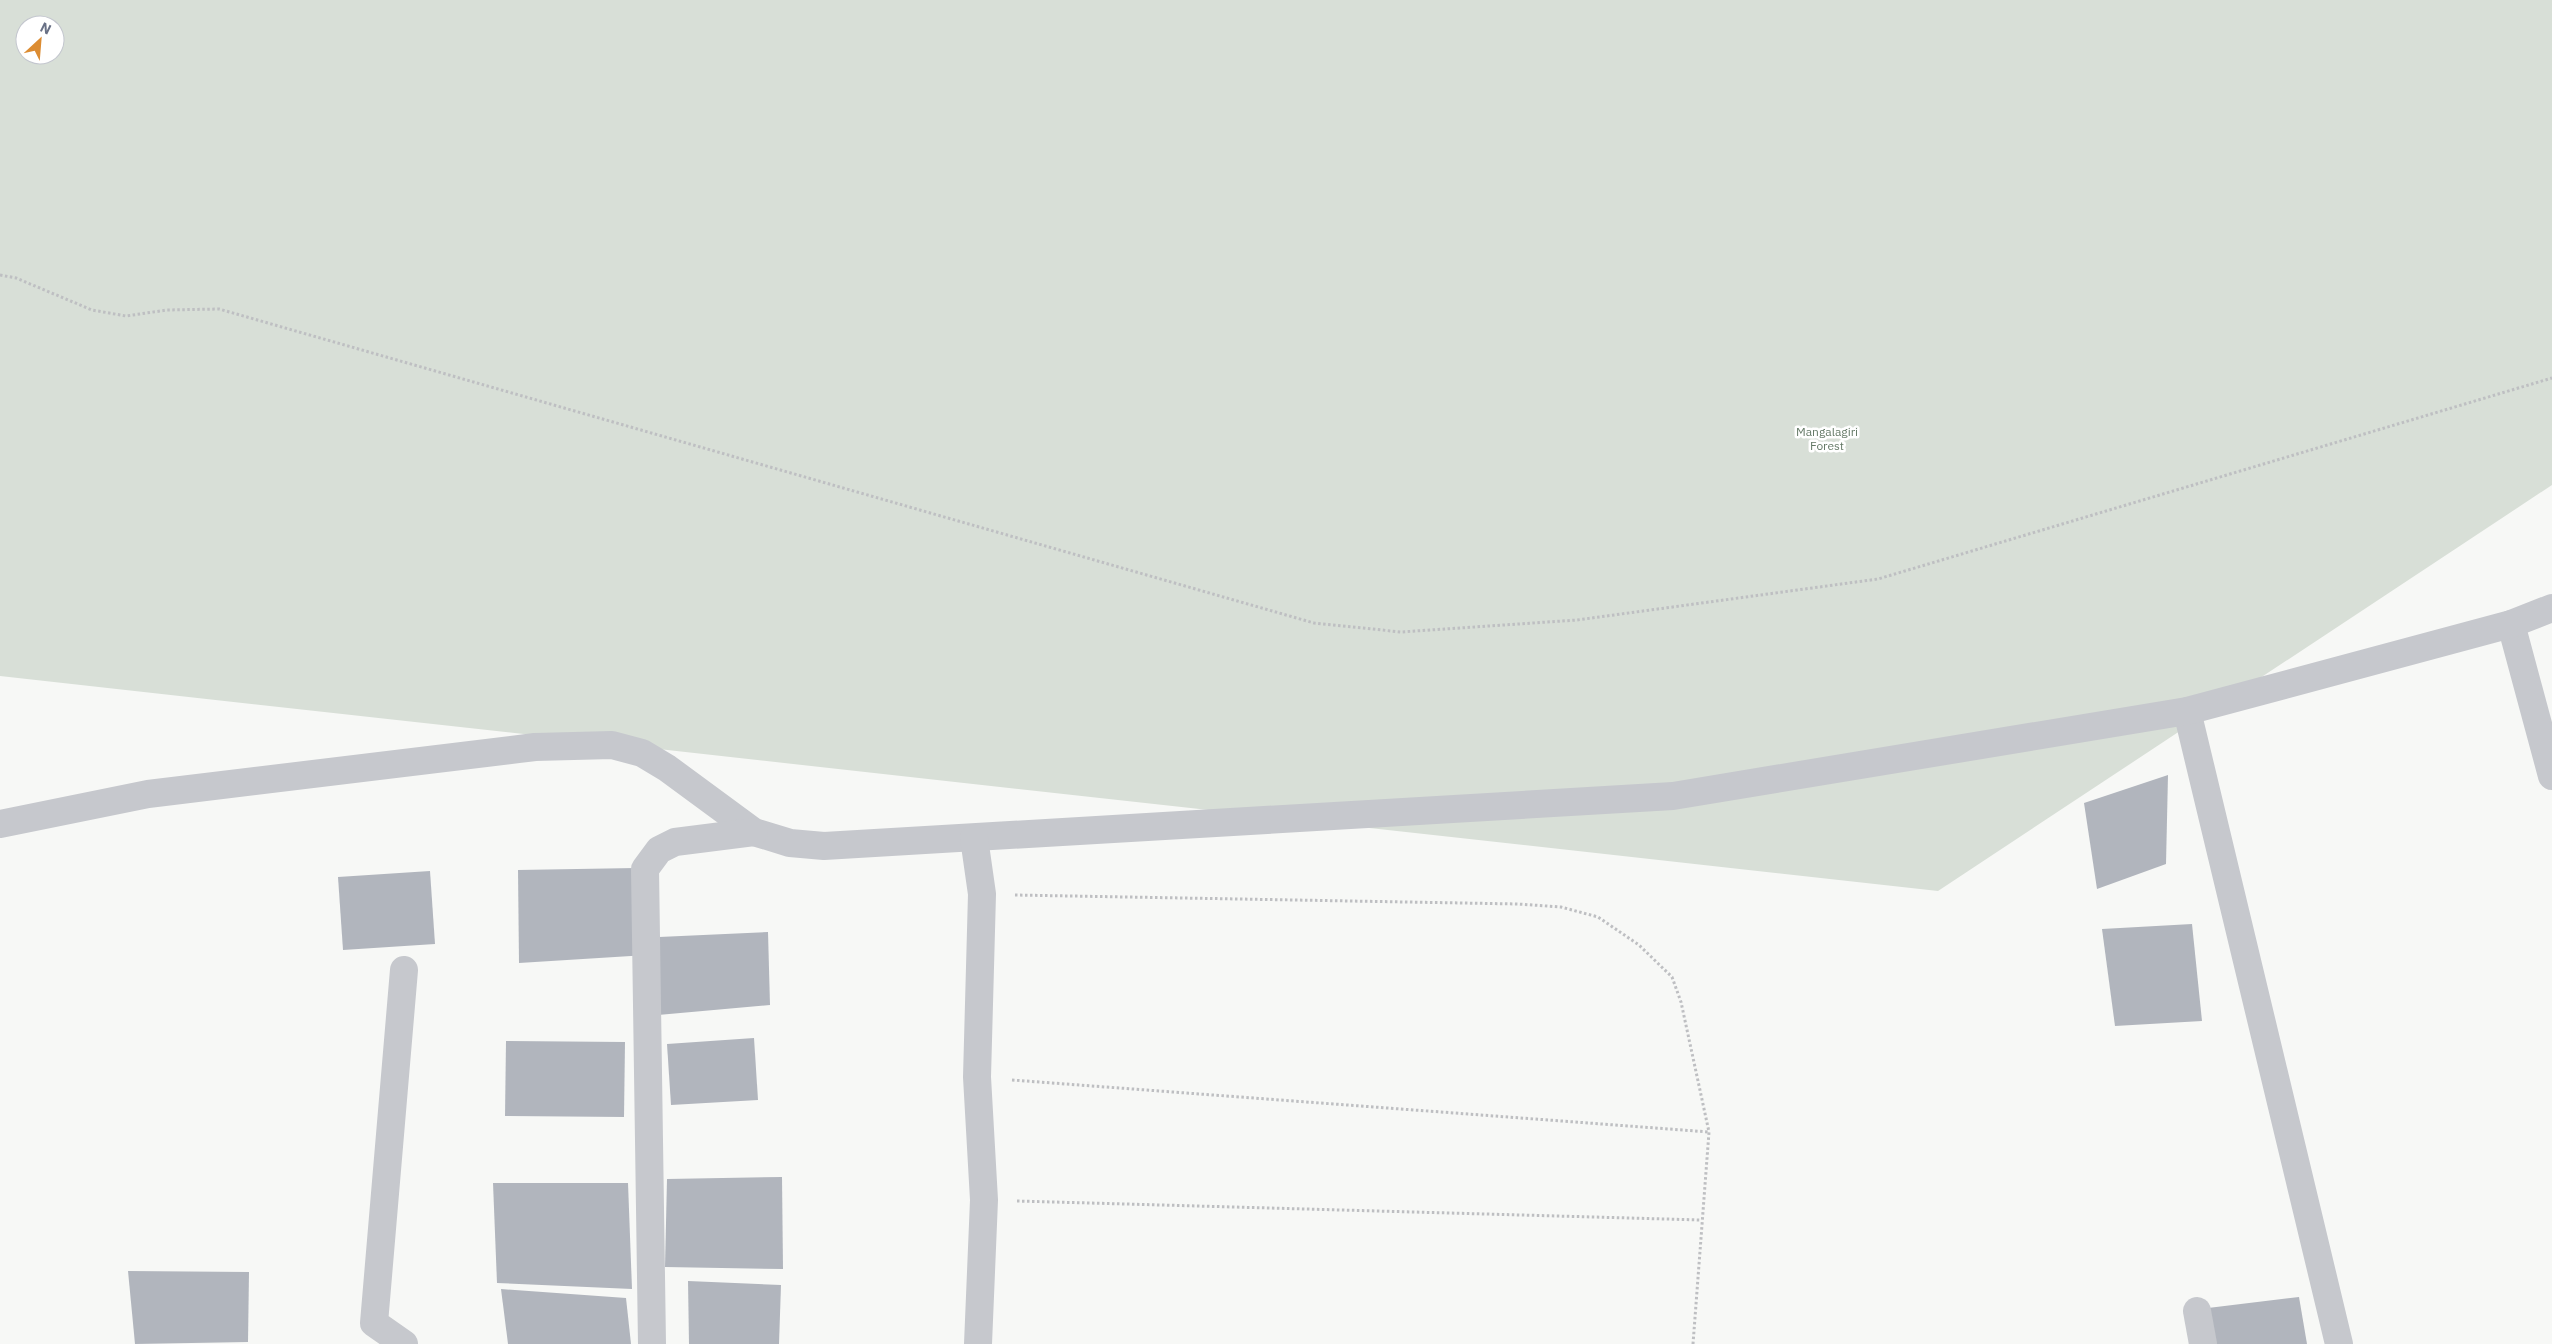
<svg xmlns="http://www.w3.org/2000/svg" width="2552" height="1344" viewBox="0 0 2552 1344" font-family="'IBM Plex Sans',sans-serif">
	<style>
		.green { fill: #d8dfd7; fill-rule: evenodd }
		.building { fill: #b1b5bd }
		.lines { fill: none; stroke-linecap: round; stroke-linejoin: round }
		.path { stroke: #bebfc2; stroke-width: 3; stroke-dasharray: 2.5 2.5; stroke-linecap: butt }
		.minor { stroke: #c6c8cd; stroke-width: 28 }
		.labels { text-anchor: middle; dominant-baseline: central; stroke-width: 5; stroke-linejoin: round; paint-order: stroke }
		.park-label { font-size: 12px; fill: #637865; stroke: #fff }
	</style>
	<rect width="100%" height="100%" fill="#f7f8f6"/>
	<path class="green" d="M0,0H2552V485L1938,891L0,676ZM25,25H55V55H25Z"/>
	<g class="building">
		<path d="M2168,775L2166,864L2097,889L2084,803Z"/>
		<path d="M636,868L647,955L519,963L518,870Z"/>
		<path d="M430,871L435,944L343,950L338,877Z"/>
		<path d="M2192,924L2202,1021L2115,1026L2102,929Z"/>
		<path d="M768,932L770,1005L658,1015L659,937Z"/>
		<path d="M754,1038L758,1100L671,1105L667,1044Z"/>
		<path d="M506,1041L625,1042L624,1117L505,1116Z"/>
		<path d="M782,1177L783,1269L665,1267L667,1179Z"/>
		<path d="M493,1183H628L632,1289L497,1283Z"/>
		<path d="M128,1271L249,1272L248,1342L135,1344Z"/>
		<path d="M688,1281L781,1285L779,1344H689Z"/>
		<path d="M501,1289L626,1298L631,1344H508Z"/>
		<path d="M2299,1297L2307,1344H2216L2208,1308Z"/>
	</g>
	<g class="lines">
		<g class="path">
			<path d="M0,275L16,278L92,310L126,316L167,310L219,309L1314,623L1401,632L1577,620L1878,579L2552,378"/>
			<path d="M1015,895L1518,904L1561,907L1598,917L1639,945L1672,977L1681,1002L1709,1132L1693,1344"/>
			<path d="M1012,1080L1709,1132"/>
			<path d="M1017,1201L1701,1220"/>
		</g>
		<g class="minor">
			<path d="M2511,624L2552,776"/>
			<path d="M2187,711L2339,1344"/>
			<path d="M0,824L148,794L535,747L612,745L642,753L667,768L754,832L790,843L824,846L1673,796L2187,711L2511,624L2552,608"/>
			<path d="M974,838L982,894L977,1077L984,1200L978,1344"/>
			<path d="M404,970L374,1323L404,1344"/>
			<path d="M2197,1311L2203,1344"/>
			<path d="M652,1344L645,869L659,850L675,842L754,832"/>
		</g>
	</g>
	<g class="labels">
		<g class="park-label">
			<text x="1827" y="431">Mangalagiri<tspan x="1827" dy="14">Forest</tspan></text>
		</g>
	</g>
	<g transform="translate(40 40) rotate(26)"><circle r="24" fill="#ffffff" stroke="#c3c6ce"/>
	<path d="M0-4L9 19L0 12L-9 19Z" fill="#dc8c32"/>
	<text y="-8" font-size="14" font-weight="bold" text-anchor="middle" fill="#687085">N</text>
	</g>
</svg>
